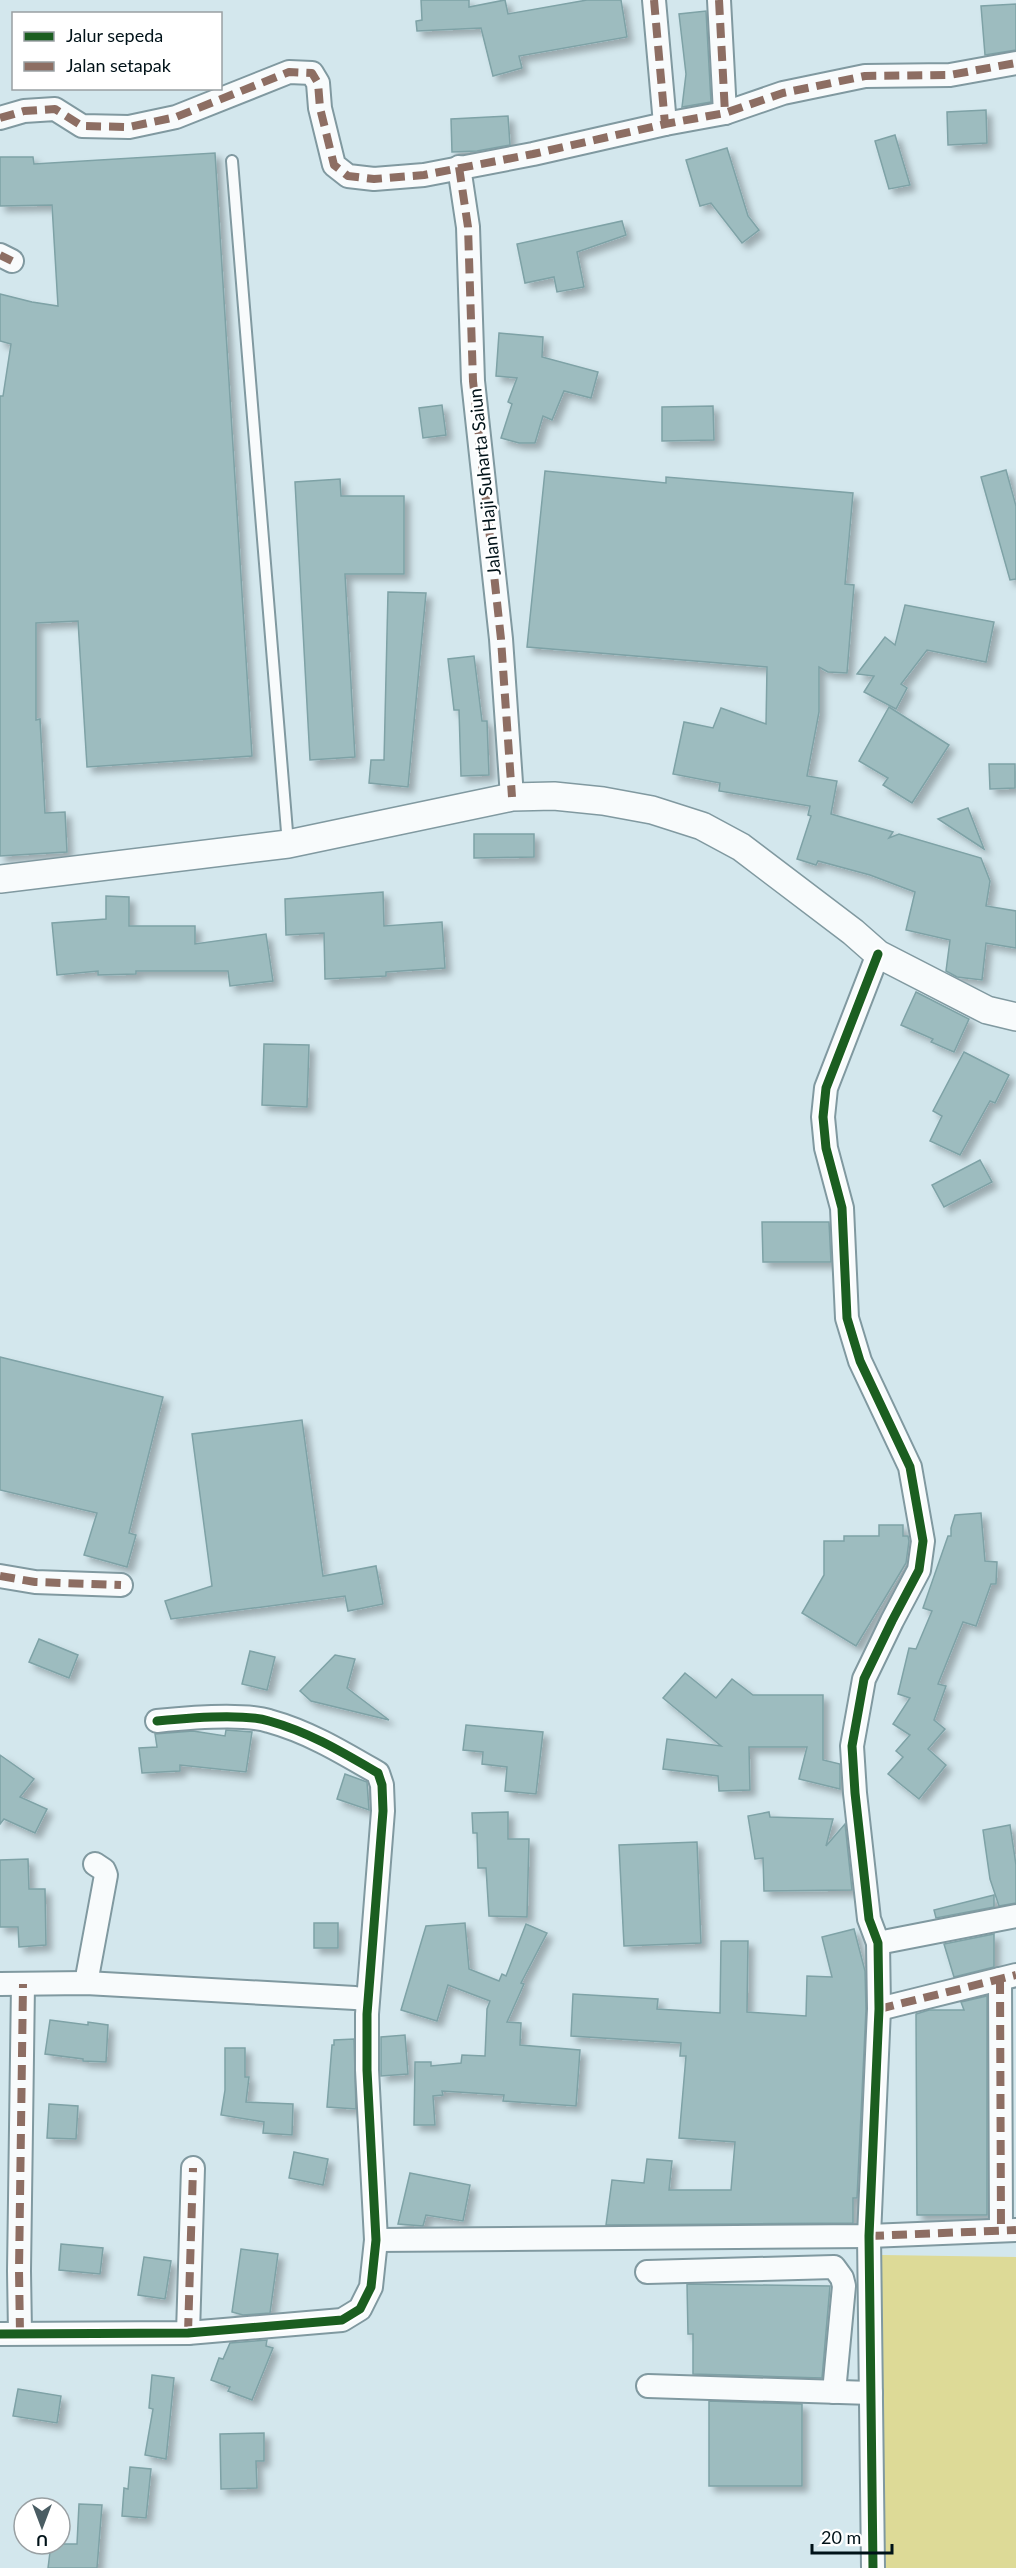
<svg xmlns="http://www.w3.org/2000/svg" width="1016" height="2568" viewBox="0 0 1016 2568" font-family="Lato,sans-serif">
	<style>
		.pitch { fill: #ddda97 }
		.building { fill: #9dbcbf; stroke: #7ea2a6; stroke-width: 1.5; filter: url(#shadow) }
		.lines { fill: none; stroke-linecap: round; stroke-linejoin: round }
		.service-casing { stroke: #8099a0; stroke-width: 14 }
		.minor-casing { stroke: #8099a0; stroke-width: 26 }
		.tertiary-casing { stroke: #8099a0; stroke-width: 30 }
		.service { stroke: #f8fbfc; stroke-width: 10 }
		.minor { stroke: #f8fbfc; stroke-width: 22 }
		.tertiary { stroke: #f8fbfc; stroke-width: 27 }
		.quiet { stroke: #8d6e63; stroke-width: 8; stroke-dasharray: 15 8; stroke-linecap: butt }
		.cycleway-casing { stroke: #fff; stroke-width: 13 }
		.cycleway { stroke: #1b5e20; stroke-width: 9 }
		.labels { text-anchor: middle; dominant-baseline: central; stroke-width: 5; stroke-linejoin: round; paint-order: stroke }
		.street-label { font-size: 18px; fill: #001218; stroke: #fff }
	</style>
	<defs>
		<filter id="shadow"><feDropShadow dx="5.5" dy="5.5" stdDeviation="3" flood-color="#0004"/></filter>
	</defs>
	<rect width="100%" height="100%" fill="#d3e7ed"/>
	<path class="pitch" d="M882,2255L1016,2257V2568H879Z"/>
	<g class="building">
		<path d="M421,0H469V7L505,0L508,14L587,0H621L627,37L519,56L522,68L493,76L481,28L417,31L416,21L422,20Z"/>
		<path d="M1016,4V50L985,55L981,6Z"/>
		<path d="M706,11L711,102L682,107L686,74L679,14Z"/>
		<path d="M986,110L987,143L948,145L947,112Z"/>
		<path d="M508,116L510,145L477,151L452,152L451,119Z"/>
		<path d="M895,135L910,185L889,189L875,141Z"/>
		<path d="M727,148L748,216L759,230L742,243L711,203L700,206L686,160Z"/>
		<path d="M215,153L252,756L87,767L78,621L36,623V720L40,719L45,813L65,812L67,852L0,856V396H3L11,344L0,341V294L32,302L58,306L52,205L0,206V157H33L34,164Z"/>
		<path d="M622,221L626,235L577,252L584,287L557,292L554,277L525,283L517,244Z"/>
		<path d="M499,333L543,337L542,357L598,372L591,398L564,391L552,420L543,416L535,443H519L501,438L512,404L508,402L517,378L496,376Z"/>
		<path d="M442,405L446,435L423,438L419,408Z"/>
		<path d="M713,406L714,440L662,441V407Z"/>
		<path d="M1006,470L1016,506V579L1010,580L981,477Z"/>
		<path d="M545,471L666,483V477L853,493L845,584L854,585L847,673L828,672L819,667V712L807,776L837,781L831,814L893,832L889,838L899,834L981,858L990,881L986,906L1016,911V948L986,943L982,980L957,977L946,971L950,940L906,930L915,892L870,875L818,861L816,865L797,859L811,816L808,815L810,806L719,791L720,783L673,774L684,722L713,728L721,708L766,724L767,667L527,647Z"/>
		<path d="M340,479L341,496H404V574H345L355,757L310,760L295,482Z"/>
		<path d="M388,592L426,593L408,787L369,783L371,760H384Z"/>
		<path d="M905,605L994,622L986,662L927,650L901,684L907,688L896,709L864,692L874,676L857,674L885,637L895,645Z"/>
		<path d="M474,656L482,721H487L489,775L461,776L459,710H454L448,659Z"/>
		<path d="M889,707L949,745L912,803L883,785L888,778L859,761Z"/>
		<path d="M989,764H1015V788L990,789Z"/>
		<path d="M968,808L984,849L938,819Z"/>
		<path d="M474,834H534V857L474,858Z"/>
		<path d="M383,892L384,926L442,922L445,968L386,972V976L325,979L324,933L286,935L285,899Z"/>
		<path d="M106,896L129,897V926H195V944L266,934L273,981L230,986L228,971H136V974L98,975V971L57,975L52,923L106,919Z"/>
		<path d="M916,992L969,1019L954,1052L931,1042L933,1039L901,1025Z"/>
		<path d="M264,1044L309,1045L307,1107L262,1105Z"/>
		<path d="M964,1052L1009,1075L995,1103L990,1101L960,1155L930,1141L942,1116L933,1111Z"/>
		<path d="M980,1160L992,1182L944,1207L932,1185Z"/>
		<path d="M762,1222H829L831,1262H763Z"/>
		<path d="M0,1357L163,1397L129,1533L136,1535L127,1567L84,1555L97,1513L0,1490Z"/>
		<path d="M302,1420L323,1576L376,1566L383,1604L348,1611L345,1596L171,1619L165,1601L212,1586L192,1434Z"/>
		<path d="M981,1513L985,1561L997,1562L996,1584H991L976,1626L963,1622L938,1684L946,1686L934,1720L945,1729L928,1749L946,1765L919,1799L888,1774L903,1757L896,1751L910,1735L893,1724L910,1698L898,1694L909,1648L916,1649L932,1611L923,1608L948,1536H951V1528L955,1515Z"/>
		<path d="M879,1525H903V1536H908L909,1541L906,1563L856,1646L802,1613L824,1575V1541H844V1536H879Z"/>
		<path d="M39,1639L78,1655L69,1678L29,1662Z"/>
		<path d="M250,1651L275,1657L267,1690L242,1684Z"/>
		<path d="M335,1655L355,1659L347,1688L389,1720L311,1701L300,1691Z"/>
		<path d="M685,1673L716,1698L732,1679L753,1695H823V1760L840,1764V1789L799,1779L807,1747H749L750,1790L719,1791L718,1776L663,1769L667,1739L721,1746L663,1698Z"/>
		<path d="M466,1725L543,1732L536,1794L505,1791L507,1767L482,1764L483,1752L463,1750Z"/>
		<path d="M226,1730L252,1732L246,1772L180,1765V1771L142,1773L139,1748L157,1747L155,1734L193,1731L225,1736Z"/>
		<path d="M0,1755L34,1779L20,1797L47,1809L35,1833L4,1819L0,1824Z"/>
		<path d="M345,1774L367,1782L369,1810L337,1799Z"/>
		<path d="M508,1812V1839H529L527,1917L489,1916L486,1868H478L477,1833H473L472,1813Z"/>
		<path d="M769,1812L770,1817L833,1819L826,1846L845,1824L852,1890L764,1891L763,1858L755,1859L748,1816Z"/>
		<path d="M1010,1825L1016,1865V1903L999,1906L990,1879L983,1830Z"/>
		<path d="M697,1842L701,1943L624,1946L619,1845Z"/>
		<path d="M28,1859L29,1889H45L46,1945L19,1947L18,1927H0V1860Z"/>
		<path d="M994,1895V1907L936,1918L934,1910Z"/>
		<rect x="314" y="1923" width="24" height="25"/>
		<path d="M465,1923L469,1969L499,1981L502,1974L506,1976L526,1924L547,1933L521,1983L524,1984L507,2022L521,2023L520,2045L580,2050L576,2106L503,2101L504,2095L442,2091L443,2095L433,2096L435,2125H414L415,2062H431V2066L461,2063L462,2055L485,2056L487,2009L490,2001L448,1985L437,2021L401,2010L426,1926Z"/>
		<path d="M854,1929L865,1971L866,2009L857,2198H853V2223L606,2225L612,2180L644,2183L647,2159L672,2161L669,2190H731L735,2142L679,2138L686,2056H680L681,2043L571,2036L573,1994L658,1999L657,2009L720,2013L721,1941H748L747,2012L806,2016L807,1976L832,1977L822,1937Z"/>
		<path d="M994,1934V1967L954,1977L944,1944Z"/>
		<path d="M987,1996V2215H917L916,2014L929,2010H964L961,2002Z"/>
		<path d="M50,2020L88,2025V2022L108,2025L106,2062L83,2061V2059L45,2054Z"/>
		<path d="M405,2035L408,2074L381,2076V2037Z"/>
		<path d="M354,2039L356,2109L327,2107L332,2045H334V2040Z"/>
		<path d="M225,2048H245V2077H249L246,2102L293,2104L292,2135L263,2133L264,2122L221,2115L225,2090Z"/>
		<path d="M49,2104L78,2106L76,2139L47,2138Z"/>
		<path d="M294,2152L328,2159L323,2185L289,2178Z"/>
		<path d="M410,2173L470,2185L463,2221L426,2215L423,2226L398,2224Z"/>
		<path d="M61,2244L103,2248L100,2274L59,2270Z"/>
		<path d="M241,2249L278,2254L270,2313L243,2315L232,2312Z"/>
		<path d="M144,2257L171,2261L165,2299L138,2295Z"/>
		<path d="M687,2284L830,2286L822,2378L693,2374V2334H688Z"/>
		<path d="M267,2340L266,2346L273,2348L252,2400L228,2391L230,2387L211,2380L219,2358L223,2359L230,2343Z"/>
		<path d="M152,2375L174,2378L166,2459L145,2455L153,2409L149,2408Z"/>
		<path d="M18,2389L61,2396L57,2423L13,2416Z"/>
		<path d="M709,2401L802,2404V2486H709Z"/>
		<path d="M264,2433V2461H256L257,2488L221,2489L220,2434Z"/>
		<path d="M130,2467L151,2469L146,2518L122,2516L124,2488L128,2489Z"/>
		<path d="M79,2504L102,2505L97,2568H48L51,2544H77Z"/>
	</g>
	<g class="lines">
		<defs>
			<path id="service" d="M232,161L288,844"/>
			<g id="minor">
				<path d="M654,0L665,124"/>
				<path d="M719,0L725,113"/>
				<path d="M0,118L24,111L55,109L82,126L129,127L176,117L289,72L312,73L318,83L320,108L334,165L348,176L374,179L424,175L533,154L665,124L725,113L783,93L865,76L950,75L1016,63"/>
				<path d="M459,167L468,227L473,381L501,639L512,797"/>
				<path d="M0,255L12,261"/>
				<path d="M0,1576L35,1582L121,1585"/>
				<path d="M878,1943L1016,1916"/>
				<path d="M1000,1979L1001,2230"/>
				<path d="M86,1983L106,1875L104,1870L95,1864"/>
				<path d="M0,1984L86,1983L355,1998L367,2000"/>
				<path d="M879,2009L1016,1975"/>
				<path d="M376,2240L869,2236L1016,2230"/>
				<path d="M647,2272L834,2267L842,2278L844,2286L834,2392"/>
				<path d="M20,2333L19,2271L23,1984"/>
				<path d="M188,2333L193,2168"/>
				<path d="M0,2334L188,2333L342,2320L360,2309L371,2287L376,2240L367,2070V2014L383,1811L382,1785L378,1773C342,1752 309,1732 269,1721C243,1713 186,1718 157,1721"/>
				<path d="M648,2386L871,2393"/>
				<path d="M873,2568L869,2236L879,2009L878,1943L869,1919L855,1793L852,1746L864,1679L892,1621L919,1570L923,1541L910,1467L860,1361L847,1318L842,1208L826,1148L823,1117L826,1088L878,954"/>
			</g>
			<path id="tertiary" d="M0,879L288,844L512,797L554,796L603,801L652,810L702,826L741,847L853,932L878,954L987,1010L1016,1017"/>
		</defs>
		<use href="#service" class="service-casing"/>
		<use href="#minor" class="minor-casing"/>
		<use href="#tertiary" class="tertiary-casing"/>
		<use href="#service" class="service"/>
		<use href="#minor" class="minor"/>
		<use href="#tertiary" class="tertiary"/>
		<g class="quiet">
			<path d="M654,0L665,124"/>
			<path d="M719,0L725,113"/>
			<path d="M0,118L24,111L55,109L82,126L129,127L176,117L289,72L312,73L318,83L320,108L334,165L348,176L374,179L424,175L533,154L665,124L725,113L783,93L865,76L950,75L1016,63"/>
			<path d="M459,167L468,227L473,381L501,639L512,797"/>
			<path d="M0,255L12,261"/>
			<path d="M0,1576L35,1582L121,1585"/>
			<path d="M1000,1979L1001,2230"/>
			<path d="M879,2009L1016,1975"/>
			<path d="M869,2236L1016,2230"/>
			<path d="M20,2333L19,2271L23,1984"/>
			<path d="M188,2333L193,2168"/>
		</g>
		<defs>
			<g id="cycleway">
				<path d="M0,2334L188,2333L342,2320L360,2309L371,2287L376,2240L367,2070V2014L383,1811L382,1785L378,1773C342,1752 309,1732 269,1721C243,1713 186,1718 157,1721"/>
				<path d="M873,2568L869,2236L879,2009L878,1943L869,1919L855,1793L852,1746L864,1679L892,1621L919,1570L923,1541L910,1467L860,1361L847,1318L842,1208L826,1148L823,1117L826,1088L878,954"/>
			</g>
		</defs>
		<use href="#cycleway" class="cycleway-casing"/>
		<use href="#cycleway" class="cycleway"/>
	</g>
	<g class="labels">
		<g class="street-label">
			<text transform="translate(484 482) rotate(-96)">Jalan Haji Suharta Saiun</text>
		</g>
	</g>
	<rect x="12" y="12" width="210" height="78" fill="#ffffff" stroke="#99a0a3" stroke-width="1.5"/>
	<rect x="24" y="32" width="30" height="9" fill="#1b5e20" stroke="#99a0a3" stroke-width="1.5"/>
	<text x="66" y="42" font-size="18" fill="#001218">Jalur sepeda</text>
	<rect x="24" y="62" width="30" height="9" fill="#8d6e63" stroke="#99a0a3" stroke-width="1.5"/>
	<text x="66" y="72" font-size="18" fill="#001218">Jalan setapak</text>
	<g transform="translate(42 2526) rotate(180)"><circle r="28" fill="#ffffff" stroke="#99a0a3" stroke-width="1.5"/>
	<path d="M0-4.5L10 22L0 15L-10 22Z" fill="#4a5d63"/>
	<text y="-9" font-size="16" font-weight="bold" text-anchor="middle" fill="#001218">U</text>
	</g>
	<path d="M812 2544v9h80v-9" fill="none" stroke="#001218" stroke-width="3"/>
	<text x="821" y="2544" font-size="18" fill="#001218" stroke="#ffffff" stroke-width="4.5" paint-order="stroke">20 m</text>
</svg>
